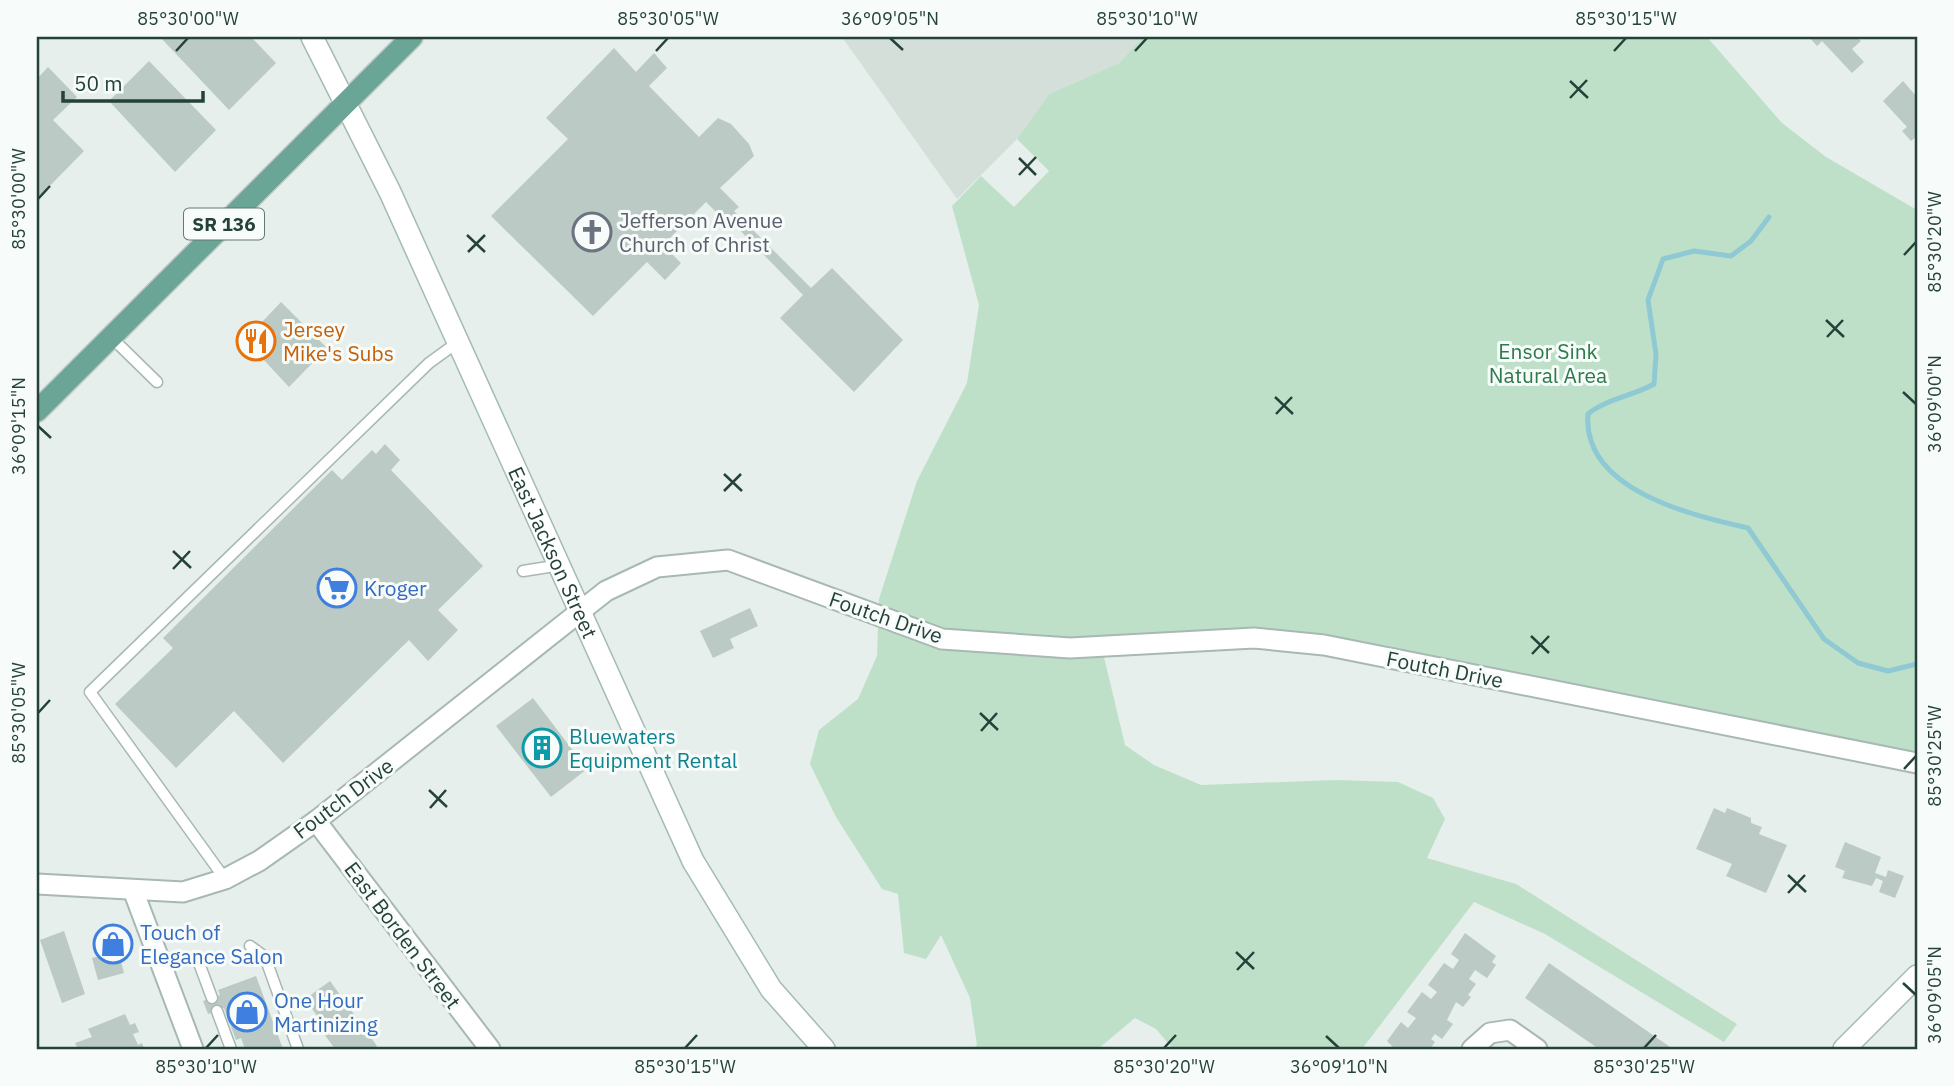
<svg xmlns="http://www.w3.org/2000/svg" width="1954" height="1086" viewBox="0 0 1954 1086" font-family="'IBM Plex Sans',sans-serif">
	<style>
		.built { fill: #d4dfda }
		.green { fill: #bfe0c8 }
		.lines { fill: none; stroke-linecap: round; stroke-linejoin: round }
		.stream { stroke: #8ec9d4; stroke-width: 5 }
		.building { fill: #bbcac4 }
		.lane-casing { stroke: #a8b8b2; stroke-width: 13 }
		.street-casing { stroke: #a8b8b2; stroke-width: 23 }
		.secondary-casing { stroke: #a4bbb3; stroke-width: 24 }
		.primary-casing { stroke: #c2cac8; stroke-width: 24 }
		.lane { stroke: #fff; stroke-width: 10 }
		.street { stroke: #fff; stroke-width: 19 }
		.secondary { stroke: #fff; stroke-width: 21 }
		.primary { stroke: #6aa596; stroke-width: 21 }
		.ticks { fill: none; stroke: #24423a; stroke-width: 2.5 }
		.labels { text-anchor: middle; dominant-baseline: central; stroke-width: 6; stroke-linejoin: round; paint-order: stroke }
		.shield { fill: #f7fbf9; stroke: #637a73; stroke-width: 2 }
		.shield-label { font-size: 19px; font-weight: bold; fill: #24423a }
		.worship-label { font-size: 21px; fill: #5b616d; stroke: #f7fbf9; text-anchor: start }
		.food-label { font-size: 21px; fill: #c56008; stroke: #f7fbf9; text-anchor: start }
		.park-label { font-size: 21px; fill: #2d7a4b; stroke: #f7fbf9 }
		.street-label { font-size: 21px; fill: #24423a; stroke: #f7fbf9 }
		.shop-label { font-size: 21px; fill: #366cbe; stroke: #f7fbf9; text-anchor: start }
		.culture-label { font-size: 21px; fill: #0d838f; stroke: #f7fbf9; text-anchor: start }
		.neatline { fill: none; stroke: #24423a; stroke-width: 2.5 }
		.ticks-label { font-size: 18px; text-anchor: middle; fill: #24423a }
	</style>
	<rect width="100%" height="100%" fill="#e6efeb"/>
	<path class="built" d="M842,37H1143L1119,63L1049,94L1017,139L957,199Z"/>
	<path class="green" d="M1143,37H1707L1782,123L1826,157L1917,210V763L1254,638L1105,646L1104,657L1125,745L1154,765L1201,785L1336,780L1398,782L1433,798L1445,819L1427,858L1516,884L1737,1024L1724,1042L1545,934L1474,902L1362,1049H1173L1156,1029L1135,1018L1098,1049H973L977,1045L970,998L941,935L926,959L904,953L898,894L882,889L836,817L810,764L819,730L858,699L877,656L879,599L917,481L967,383L979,305L952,206L981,176L1014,207L1049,171L1017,139L1049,94L1119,63Z"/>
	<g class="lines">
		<path class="stream" d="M1769,217L1751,241L1731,256L1694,251L1663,259L1648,300L1656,354L1654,384C1633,396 1606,399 1588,414C1582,490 1691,515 1748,528L1824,639L1858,663L1888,671L1917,664"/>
	</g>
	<g class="building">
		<path d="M160,37H251L276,63L229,110Z"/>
		<path d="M1809,37H1856L1861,41L1852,49L1864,62L1852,73L1822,41L1817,46Z"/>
		<path d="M614,48L636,72L654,53L667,68L649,86L699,137L718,118L731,124L749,144L754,156L720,188L739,207L734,211L811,288L832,268L903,340L854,392L780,318L803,295L727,217L724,220L706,202L663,245L681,263L665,280L647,262L593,316L491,216L568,139L546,118Z"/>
		<path d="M149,61L216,130L175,172L109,101Z"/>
		<path d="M48,67L77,97L53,120L84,151L37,199V79Z"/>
		<path d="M1903,81L1917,97V136L1911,141L1902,131L1907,127L1883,101Z"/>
		<path d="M281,302L327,348L289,387L245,340Z"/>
		<path d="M385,444L400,460L391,470L483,566L438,610L458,630L428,661L409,640L283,763L234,711L176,768L115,704L173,648L163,638L332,470L342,480L372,450L376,454Z"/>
		<path d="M750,608L758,626L730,639L734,648L713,658L700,631Z"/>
		<path d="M533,698L587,769L551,797L496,726Z"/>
		<path d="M1714,808L1725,813L1727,808L1751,818V823L1762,827L1759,834L1787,845L1766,893L1726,876L1732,864L1696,849Z"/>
		<path d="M1845,842L1881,857L1875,873L1886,877L1888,870L1904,876L1895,898L1879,892L1883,881L1876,878L1872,886L1842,878L1845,871L1835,867Z"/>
		<path d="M120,927L128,955L120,958L124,973L98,980L92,958L103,955L97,934Z"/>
		<path d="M64,931L85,994L62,1003L40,940Z"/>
		<path d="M1465,933L1496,956L1492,962L1496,965L1487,978L1475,970L1469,979L1476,984L1468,995L1471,997L1463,1007L1456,1002L1447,1020L1453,1024L1442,1039L1435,1034L1431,1039L1435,1042L1430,1049H1395L1387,1041L1401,1022L1408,1028L1416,1018L1407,1012L1422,992L1431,999L1437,992L1428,985L1444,963L1453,969L1459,960L1451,954Z"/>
		<path d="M1549,963L1673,1049H1599L1525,998Z"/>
		<path d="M256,976L283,1049H245L241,1038L236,1040L224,1008L208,1014L203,1001L220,995L218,990Z"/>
		<path d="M330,981L377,1046L372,1049H335L322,1031L326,1028L305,999Z"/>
		<path d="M125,1014L130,1025L135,1023L139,1032L133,1034L138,1045L142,1043L144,1049H78L75,1043L92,1037L88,1029Z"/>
	</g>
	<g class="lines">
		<defs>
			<g id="lane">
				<path d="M111,337L157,382"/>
				<path d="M523,571L561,565"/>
				<path d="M225,879L90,692L429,363L458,342"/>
				<path d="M250,946L265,957L298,1049"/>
				<path d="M199,963L212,998"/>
				<path d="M217,1011L231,1049"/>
			</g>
			<g id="street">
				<path d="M316,821L490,1049"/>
				<path d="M37,884L183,892L225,879L259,861L316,821L606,591L657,567L728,560L942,639L1070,648L1254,638L1324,645L1917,763"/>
				<path d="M133,890L193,1049"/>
				<path d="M1472,1049L1490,1033L1510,1030L1537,1049"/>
			</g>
			<g id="secondary">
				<path id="s1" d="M312,37L390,192L693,861L771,989L824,1049"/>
				<path d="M1844,1049L1917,976"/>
			</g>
			<path id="primary" d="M37,411L412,37"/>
		</defs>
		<use href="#lane" class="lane-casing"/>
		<use href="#street" class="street-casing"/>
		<use href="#secondary" class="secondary-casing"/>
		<use href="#primary" class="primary-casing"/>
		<use href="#lane" class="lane"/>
		<use href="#street" class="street"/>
		<use href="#secondary" class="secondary"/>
		<use href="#primary" class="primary"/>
	</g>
	<path class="ticks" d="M890,38L903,50M176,51L188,38M656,51L668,38M1135,51L1147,38M1614,51L1626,38M1570,81L1588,98M1570,98L1587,80M1019,158L1036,175M1019,175L1036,157M38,199L50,186M467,235L485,252M468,252L485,235M1904,255L1916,242M1826,320L1844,337M1827,337L1843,320M1903,392L1916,404M1275,397L1293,414M1276,414L1292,397M38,426L51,438M724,474L742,491M724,491L741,474M173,551L191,568M173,569L190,551M1531,636L1549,653M1532,654L1549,636M38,713L50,700M980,713L998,730M981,731L997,713M1904,769L1916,756M429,790L447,807M430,808L446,790M1788,875L1806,892M1788,893L1805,875M1236,952L1254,969M1237,970L1254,952M1903,983L1916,995M1326,1036L1339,1048M206,1048L218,1035M685,1048L697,1035M1164,1048L1176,1035M1644,1048L1656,1035"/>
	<defs>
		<symbol id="church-ring" viewBox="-11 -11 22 22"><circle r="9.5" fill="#f7fbf9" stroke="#6b7280" stroke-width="1.5"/><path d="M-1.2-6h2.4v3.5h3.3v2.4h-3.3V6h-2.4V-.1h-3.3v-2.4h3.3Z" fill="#6b7280"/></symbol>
		<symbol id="restaurant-ring" viewBox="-11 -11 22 22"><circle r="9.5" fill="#f7fbf9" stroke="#e8710a" stroke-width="1.5"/><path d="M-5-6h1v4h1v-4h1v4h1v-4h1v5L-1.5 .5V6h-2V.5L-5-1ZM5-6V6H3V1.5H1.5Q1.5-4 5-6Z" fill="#e8710a"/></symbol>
		<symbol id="supermarket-ring" viewBox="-11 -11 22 22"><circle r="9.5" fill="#f7fbf9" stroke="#3f7fe0" stroke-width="1.5"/><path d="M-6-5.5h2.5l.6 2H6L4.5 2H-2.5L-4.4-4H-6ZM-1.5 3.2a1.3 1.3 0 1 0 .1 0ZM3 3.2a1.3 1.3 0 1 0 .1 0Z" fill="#3f7fe0"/></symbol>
		<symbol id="building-ring" viewBox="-11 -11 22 22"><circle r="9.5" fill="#f7fbf9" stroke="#0f9aa8" stroke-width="1.5"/><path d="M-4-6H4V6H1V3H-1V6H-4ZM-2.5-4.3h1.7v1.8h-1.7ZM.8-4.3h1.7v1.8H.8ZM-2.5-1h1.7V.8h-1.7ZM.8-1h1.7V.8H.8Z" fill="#0f9aa8"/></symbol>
		<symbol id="shop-ring" viewBox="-11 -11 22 22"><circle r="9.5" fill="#f7fbf9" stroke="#3f7fe0" stroke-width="1.5"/><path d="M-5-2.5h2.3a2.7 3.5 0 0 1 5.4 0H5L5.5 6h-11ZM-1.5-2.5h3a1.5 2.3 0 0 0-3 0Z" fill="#3f7fe0"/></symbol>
	</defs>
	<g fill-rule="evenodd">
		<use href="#church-ring" x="570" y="210" width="44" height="44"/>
		<use href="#restaurant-ring" x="234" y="319" width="44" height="44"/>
		<use href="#supermarket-ring" x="315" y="566" width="44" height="44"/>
		<use href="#building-ring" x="520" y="726" width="44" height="44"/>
		<use href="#shop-ring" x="91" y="922" width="44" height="44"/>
		<use href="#shop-ring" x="225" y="990" width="44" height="44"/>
	</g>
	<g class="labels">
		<rect class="shield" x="184" y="208.5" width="80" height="31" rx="5"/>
		<g class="shield-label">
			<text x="224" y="224">SR 136</text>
		</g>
		<g class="worship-label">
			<text x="619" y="220">Jefferson Avenue<tspan x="619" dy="24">Church of Christ</tspan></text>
		</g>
		<g class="food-label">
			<text x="283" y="329">Jersey<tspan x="283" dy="24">Mike's Subs</tspan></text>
		</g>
		<g class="park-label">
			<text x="1548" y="351">Ensor Sink<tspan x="1548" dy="24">Natural Area</tspan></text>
		</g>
		<g class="street-label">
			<text stroke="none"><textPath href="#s1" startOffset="569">East Jackson Street</textPath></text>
			<text transform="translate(886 617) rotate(19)">Foutch Drive</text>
			<text transform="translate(1445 669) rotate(11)">Foutch Drive</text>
			<text transform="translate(343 798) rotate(-37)">Foutch Drive</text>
			<text transform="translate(403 935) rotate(53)">East Borden Street</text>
		</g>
		<g class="shop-label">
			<text x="364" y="588">Kroger</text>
			<text x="140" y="932">Touch of<tspan x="140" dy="24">Elegance Salon</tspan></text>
			<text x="274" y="1000">One Hour<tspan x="274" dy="24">Martinizing</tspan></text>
		</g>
		<g class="culture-label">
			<text x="569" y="736">Bluewaters<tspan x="569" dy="24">Equipment Rental</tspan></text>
		</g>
	</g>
	<rect width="1954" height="1086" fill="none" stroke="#f7fbf9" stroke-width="77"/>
	<path d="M63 91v10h140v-10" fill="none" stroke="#24423a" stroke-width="3.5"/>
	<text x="74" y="91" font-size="21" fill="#24423a" stroke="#f7fbf9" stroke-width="5" paint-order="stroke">50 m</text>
	<rect x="38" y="38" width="1878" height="1010" class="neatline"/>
	<g class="ticks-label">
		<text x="188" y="25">85°30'00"W</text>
		<text x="668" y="25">85°30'05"W</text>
		<text x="890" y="25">36°09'05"N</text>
		<text x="1147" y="25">85°30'10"W</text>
		<text x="1626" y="25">85°30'15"W</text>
		<text transform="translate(19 199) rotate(-90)" y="6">85°30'00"W</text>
		<text transform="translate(1935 242) rotate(-90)" y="6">85°30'20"W</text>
		<text transform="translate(1935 404) rotate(-90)" y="6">36°09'00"N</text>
		<text transform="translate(19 426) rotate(-90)" y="6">36°09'15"N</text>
		<text transform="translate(19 713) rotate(-90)" y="6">85°30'05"W</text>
		<text transform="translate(1935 756) rotate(-90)" y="6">85°30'25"W</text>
		<text transform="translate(1935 995) rotate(-90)" y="6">36°09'05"N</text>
		<text x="206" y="1073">85°30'10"W</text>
		<text x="685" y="1073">85°30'15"W</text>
		<text x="1164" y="1073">85°30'20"W</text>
		<text x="1339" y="1073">36°09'10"N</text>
		<text x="1644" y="1073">85°30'25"W</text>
	</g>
</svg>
